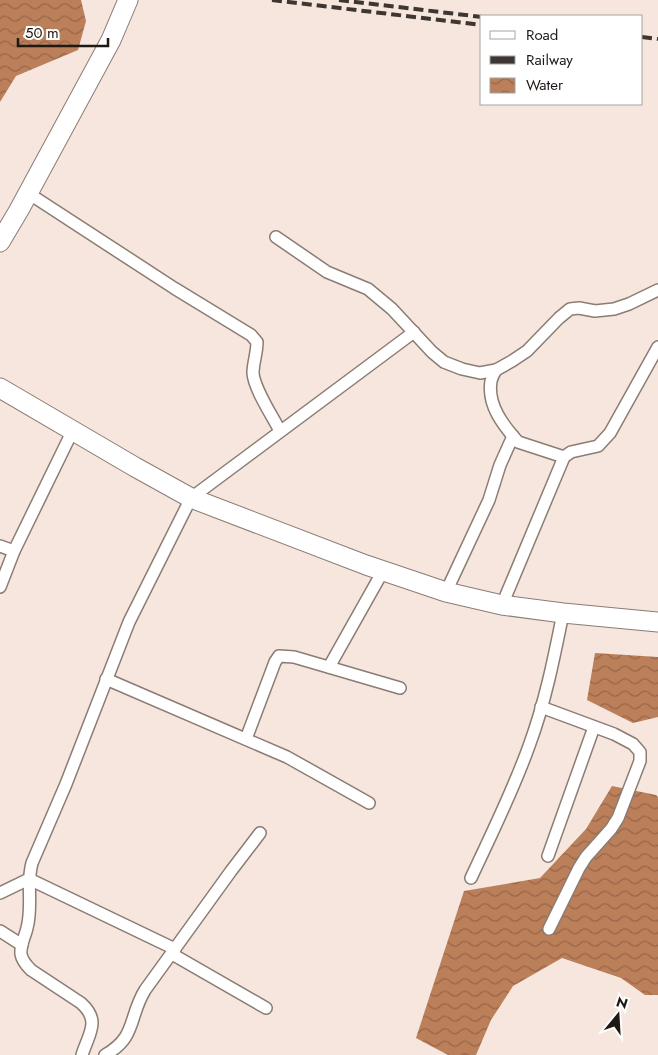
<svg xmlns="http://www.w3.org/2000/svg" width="658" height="1055" viewBox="0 0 658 1055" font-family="Jost,sans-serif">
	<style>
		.water { fill: url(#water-waves) }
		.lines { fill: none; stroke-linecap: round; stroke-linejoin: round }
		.minor-casing { stroke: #8b7c74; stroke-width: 14 }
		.primary-casing { stroke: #8b7c74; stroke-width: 21 }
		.minor { stroke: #fff; stroke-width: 11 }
		.primary { stroke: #fff; stroke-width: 19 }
		.rail { stroke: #3d3632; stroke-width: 4; stroke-dasharray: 10 5; stroke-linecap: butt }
	</style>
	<defs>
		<pattern id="water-waves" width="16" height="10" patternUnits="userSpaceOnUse" patternTransform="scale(1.25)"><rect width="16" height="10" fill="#bb7f5a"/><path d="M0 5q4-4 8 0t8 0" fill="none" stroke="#976749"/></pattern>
	</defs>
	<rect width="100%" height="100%" fill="#f6e6dd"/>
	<g class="water">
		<path d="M0,0H81L86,21L78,50L16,76L0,102Z"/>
		<path d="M595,653L658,657V717L633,723L587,700Z"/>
		<path d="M612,786L656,795L658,797V995H645L621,978L562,958L513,986L491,1020L476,1055H448L416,1038L464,891L540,878L586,829Z"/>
	</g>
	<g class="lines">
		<defs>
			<g id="minor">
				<path d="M28,193L174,288L251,335L257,342C257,353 253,363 253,373C254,389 273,417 280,431"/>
				<path d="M276,237L327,272L368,289L392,309L432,352L444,362L462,369L480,373L496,370L512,361L527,351L559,318L570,309L579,308L595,311L614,309L629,304L658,290"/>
				<path d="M496,370C494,373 492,377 491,381C487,405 503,425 518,442L564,457"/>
				<path d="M0,546L14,551"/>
				<path d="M0,587L14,551L73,430"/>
				<path d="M446,592L489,500L500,465L513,436"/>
				<path d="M502,605L564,457L571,452L598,446L610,433L658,347"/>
				<path d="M329,667L383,571"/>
				<path d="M106,679L287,757L369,803"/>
				<path d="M541,707L614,734L633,744L640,752V761L618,818L611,829L586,857L579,868L549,929"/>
				<path d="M246,739L275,662L279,656L294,657L400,688"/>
				<path d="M548,856L594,727"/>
				<path d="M471,878C491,835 513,791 529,746C545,703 554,658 563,613"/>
				<path d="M0,893L29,879L175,949"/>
				<path d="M0,931L22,945"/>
				<path d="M172,954L266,1008"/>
				<path d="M82,1055C89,1033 101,1021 81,1003L31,970C27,966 22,961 21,954C20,945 25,937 27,928C33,906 26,884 32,863L66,784L129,622L191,498L414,332"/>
				<path d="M105,1055C137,1037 128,1018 145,990L231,871L260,833"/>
			</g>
			<g id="primary">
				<path d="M0,242L19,210L111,40L128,0"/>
				<path d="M0,388L135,467L191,498L366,565L446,592L502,605L563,613L658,622"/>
			</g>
		</defs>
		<use href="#minor" class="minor-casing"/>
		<use href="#primary" class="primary-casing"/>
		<use href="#minor" class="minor"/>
		<use href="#primary" class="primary"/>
		<g class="rail">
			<path d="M272,0L482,25"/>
			<path d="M339,0L482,17"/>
			<path d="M642,37L658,39"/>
		</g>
	</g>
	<rect x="480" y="15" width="162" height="90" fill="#ffffff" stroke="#a5a3a2"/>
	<rect x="490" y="31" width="25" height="8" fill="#ffffff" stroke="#a5a3a2"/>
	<text x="526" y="40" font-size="15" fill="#1f1916">Road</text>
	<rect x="490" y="56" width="25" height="8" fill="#3d3632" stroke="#a5a3a2"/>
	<text x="526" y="65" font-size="15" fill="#1f1916">Railway</text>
	<rect x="490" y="78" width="25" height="15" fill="url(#water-waves)" stroke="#a5a3a2"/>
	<text x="526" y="90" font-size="15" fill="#1f1916">Water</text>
	<g transform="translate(618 1015) rotate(18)" stroke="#ffffff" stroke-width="4" paint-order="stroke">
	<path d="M0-4L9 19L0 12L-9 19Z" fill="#1f1916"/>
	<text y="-8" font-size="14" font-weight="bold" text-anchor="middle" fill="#1f1916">N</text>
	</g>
	<path d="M18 38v8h90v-8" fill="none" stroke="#1f1916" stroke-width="2.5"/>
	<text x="25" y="38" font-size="15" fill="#1f1916" stroke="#ffffff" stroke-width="4" paint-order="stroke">50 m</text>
</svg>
